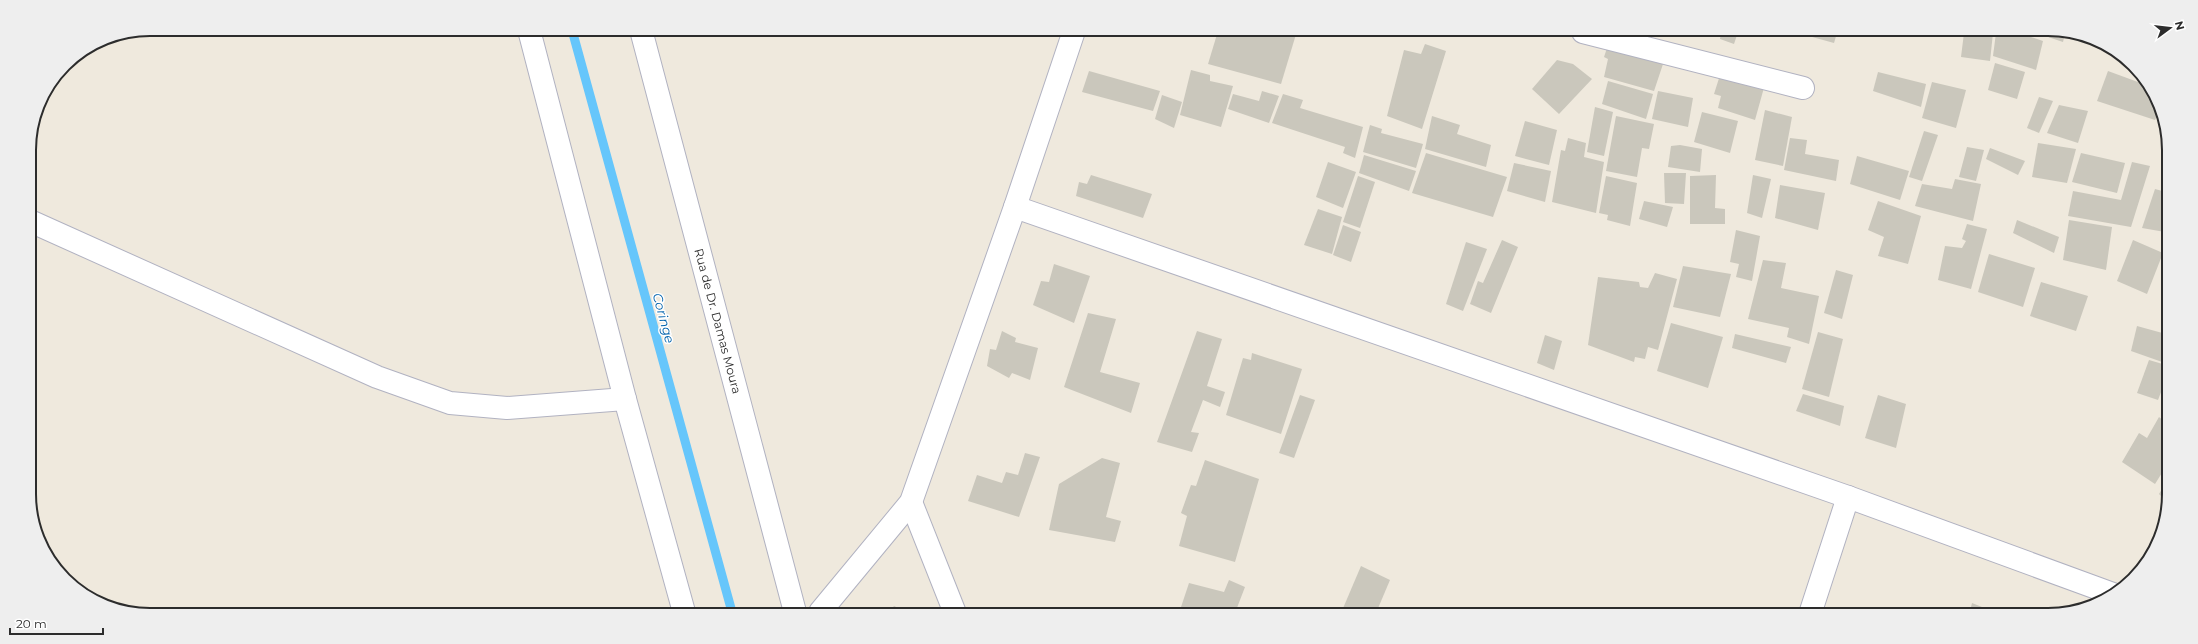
<svg xmlns="http://www.w3.org/2000/svg" width="2198" height="644" viewBox="0 0 2198 644" font-family="Montserrat,sans-serif">
	<style>
		.lines { fill: none; stroke-linecap: round; stroke-linejoin: round }
		.stream { stroke: #66c6fb; stroke-width: 9 }
		.building { fill: #cac7bc }
		.street-casing { stroke: #b1b2c1; stroke-width: 24 }
		.street { stroke: #fff; stroke-width: 22 }
		.labels { text-anchor: middle; dominant-baseline: central; stroke-width: 3; stroke-linejoin: round; paint-order: stroke }
		.street-label { font-size: 12px; fill: #2c2c2c; stroke: #fff }
		.water-label { font-size: 13px; font-style: italic; fill: #0062ac; stroke: #fff }
		.rim { fill: none; stroke: #2c2c2c; stroke-width: 2 }
	</style>
	<rect width="100%" height="100%" fill="#efe9dd"/>
	<g class="lines">
		<path class="stream" d="M572,30L732,612"/>
	</g>
	<g class="building">
		<path d="M1218,31H1297L1281,84L1208,64Z"/>
		<path d="M1721,32H1738L1734,44L1720,39Z"/>
		<path d="M1794,32L1837,33L1834,43Z"/>
		<path d="M1964,33H1993L1990,61L1961,57Z"/>
		<path d="M1996,33H2019L2043,41L2036,70L1993,56Z"/>
		<path d="M2036,33H2065L2063,42Z"/>
		<path d="M1425,44L1446,51L1422,129L1387,116L1404,50L1421,54Z"/>
		<path d="M1608,45L1628,54L1663,64L1654,91L1604,77L1608,59L1604,57Z"/>
		<path d="M1557,60L1573,64L1592,79L1559,114L1532,89Z"/>
		<path d="M1995,63L2025,72L2017,99L1988,90Z"/>
		<path d="M1191,70L1210,75V81L1233,86L1221,127L1180,115Z"/>
		<path d="M1089,71L1160,91L1153,111L1082,92Z"/>
		<path d="M2108,71L2146,85L2159,112L2155,120L2097,101Z"/>
		<path d="M1721,72L1765,84L1755,120L1718,108L1721,96L1714,94Z"/>
		<path d="M1878,72L1926,84L1921,107L1873,91Z"/>
		<path d="M1608,81L1653,94L1646,119L1602,104Z"/>
		<path d="M1932,82L1966,90L1956,128L1922,118Z"/>
		<path d="M1262,91L1279,96L1269,123L1228,109L1233,94L1259,101Z"/>
		<path d="M1658,91L1693,98L1688,127L1652,119Z"/>
		<path d="M1283,94L1303,100L1300,108L1363,127L1355,158L1343,153L1345,147L1272,123Z"/>
		<path d="M1162,95L1182,102L1174,128L1155,119Z"/>
		<path d="M2039,97L2053,101L2039,133L2027,128Z"/>
		<path d="M2059,105L2088,111L2078,143L2047,133Z"/>
		<path d="M1595,107L1613,112L1604,156L1587,152Z"/>
		<path d="M1765,110L1792,117L1783,166L1755,160Z"/>
		<path d="M1702,112L1738,121L1730,153L1694,142Z"/>
		<path d="M1432,116L1460,125L1457,134L1491,145L1486,167L1425,149Z"/>
		<path d="M1616,116L1654,124L1649,149L1642,148L1637,177L1606,171Z"/>
		<path d="M1525,121L1557,130L1549,165L1515,156Z"/>
		<path d="M1370,125L1382,129L1381,133L1423,144L1416,168L1363,152Z"/>
		<path d="M1924,131L1938,135L1922,181L1909,177Z"/>
		<path d="M1568,138L1586,143L1584,157L1604,162L1596,213L1552,202L1561,150L1565,151Z"/>
		<path d="M1790,138L1807,140L1805,154L1839,160L1836,181L1784,170Z"/>
		<path d="M2038,143L2076,149L2067,183L2032,177Z"/>
		<path d="M1680,145L1702,149L1700,172L1668,167L1671,146Z"/>
		<path d="M1967,147L1984,150L1976,181L1959,177Z"/>
		<path d="M1990,148L2025,161L2018,175L1986,159Z"/>
		<path d="M1426,153L1507,177L1493,217L1412,193Z"/>
		<path d="M2081,153L2125,163L2117,193L2072,182Z"/>
		<path d="M1364,155L1416,171L1409,191L1359,173Z"/>
		<path d="M1857,156L1909,171L1900,200L1850,184Z"/>
		<path d="M1328,162L1356,172L1343,208L1316,197Z"/>
		<path d="M2132,162L2150,166L2131,227L2068,216L2073,191L2121,200Z"/>
		<path d="M1514,163L1551,171L1545,202L1507,191Z"/>
		<path d="M1664,173H1686L1684,204L1665,203Z"/>
		<path d="M1091,175L1152,194L1143,218L1076,196L1079,182L1087,184Z"/>
		<path d="M1716,175L1715,208L1725,209V224H1690V176Z"/>
		<path d="M1753,175L1771,179L1762,218L1747,213Z"/>
		<path d="M1358,176L1375,182L1360,228L1343,222Z"/>
		<path d="M1606,176L1637,183L1630,226L1607,220L1608,215L1599,213Z"/>
		<path d="M1955,179L1981,184L1973,221L1915,206L1922,184L1952,189Z"/>
		<path d="M1780,185L1825,193L1818,230L1775,218Z"/>
		<path d="M2155,189L2166,192L2165,232L2142,228Z"/>
		<path d="M1644,201L1673,207L1667,227L1639,219Z"/>
		<path d="M1878,201L1921,216L1908,264L1878,256L1884,237L1868,230Z"/>
		<path d="M1318,209L1342,217L1332,254L1304,245Z"/>
		<path d="M2017,220L2059,237L2054,253L2013,233Z"/>
		<path d="M2069,220L2112,227L2106,270L2063,260Z"/>
		<path d="M1967,224L1987,229L1971,289L1938,280L1945,246L1962,248L1966,241L1962,239Z"/>
		<path d="M1343,225L1361,232L1351,262L1333,255Z"/>
		<path d="M1736,230L1760,236L1752,281L1736,277L1739,264L1730,262Z"/>
		<path d="M1502,240L1518,247L1491,313L1470,304L1478,281L1483,283Z"/>
		<path d="M2133,240L2163,253L2147,294L2117,281Z"/>
		<path d="M1466,242L1487,249L1463,311L1446,304Z"/>
		<path d="M1989,254L2035,268L2023,307L1978,292Z"/>
		<path d="M1763,260L1786,263L1781,288L1819,296L1809,344L1787,337L1789,328L1748,319Z"/>
		<path d="M1054,264L1090,276L1074,323L1033,305L1041,281L1049,282Z"/>
		<path d="M1683,266L1731,274L1720,317L1673,307Z"/>
		<path d="M1836,270L1853,275L1842,319L1824,313Z"/>
		<path d="M1655,273L1677,279L1658,350L1648,347L1645,359L1635,357L1634,362L1588,345L1598,277L1639,282L1640,287L1648,288Z"/>
		<path d="M2041,282L2088,296L2076,331L2030,316Z"/>
		<path d="M1088,313L1116,319L1100,372L1140,383L1131,413L1064,387Z"/>
		<path d="M1671,323L1723,337L1708,388L1657,371Z"/>
		<path d="M2137,326L2166,334L2165,363L2131,351Z"/>
		<path d="M1002,331L1016,338L1015,342L1038,348L1030,380L1012,373L1009,378L987,366L990,349L996,350Z"/>
		<path d="M1197,331L1222,339L1207,386L1225,392L1220,407L1203,400L1191,432L1199,433L1192,452L1157,442Z"/>
		<path d="M1818,332L1843,339L1829,397L1802,389Z"/>
		<path d="M1735,334L1791,347L1786,363L1732,348Z"/>
		<path d="M1545,335L1562,341L1554,370L1537,363Z"/>
		<path d="M1252,353L1302,369L1281,434L1226,415L1243,358L1251,360Z"/>
		<path d="M2149,360L2166,365V379L2158,400L2137,393Z"/>
		<path d="M1803,394L1844,406L1840,426L1796,411Z"/>
		<path d="M1300,395L1315,400L1294,458L1279,453Z"/>
		<path d="M1878,395L1906,404L1896,448L1865,438Z"/>
		<path d="M2159,417L2165,422V468L2155,484L2122,462L2139,433L2147,438Z"/>
		<path d="M1025,453L1040,457L1019,517L968,501L977,475L1002,483L1006,472L1018,475Z"/>
		<path d="M1102,458L1120,463L1106,517L1121,521L1115,542L1049,530L1059,484Z"/>
		<path d="M1205,460L1259,479L1235,562L1179,546L1187,516L1181,513L1191,485L1196,486Z"/>
		<path d="M2165,484V500L2159,494Z"/>
		<path d="M1361,566L1390,580L1376,613H1341Z"/>
		<path d="M1229,580L1245,587L1235,613H1179L1189,583L1224,592Z"/>
		<path d="M1972,603L2002,615H1969Z"/>
		<path d="M894,606L907,612H889Z"/>
	</g>
	<g class="lines">
		<defs>
			<g id="street">
				<path d="M529,30L625,399L684,612"/>
				<path d="M641,30L795,612"/>
				<path d="M1583,32L1803,88"/>
				<path d="M1015,207L1848,497L2113,594"/>
				<path d="M30,221L377,377L450,403L507,408L625,399"/>
				<path d="M911,502L955,613"/>
				<path d="M820,612L911,502L1015,207L1074,31"/>
				<path d="M1810,614L1848,497"/>
			</g>
		</defs>
		<use href="#street" class="street-casing"/>
		<use href="#street" class="street"/>
	</g>
	<g class="labels">
		<g class="street-label">
			<text transform="translate(718 321) rotate(75)">Rua de Dr. Damas Moura</text>
		</g>
		<g class="water-label">
			<text transform="translate(664 318) rotate(75)">Coringe</text>
		</g>
	</g>
	<path d="M0 0H2198V644H0ZM150 36H2048A114 114 0 0 1 2162 150V494A114 114 0 0 1 2048 608H150A114 114 0 0 1 36 494V150A114 114 0 0 1 150 36Z" fill="#eee" fill-rule="evenodd"/>
	<path class="rim" d="M150 36H2048A114 114 0 0 1 2162 150V494A114 114 0 0 1 2048 608H150A114 114 0 0 1 36 494V150A114 114 0 0 1 150 36Z"/>
	<g transform="translate(2170 28) rotate(75)" stroke="#ffffff" stroke-width="3" paint-order="stroke">
	<path d="M0-3L7 15L0 10L-7 15Z" fill="#2c2c2c"/>
	<text y="-6" font-size="11" font-weight="bold" text-anchor="middle" fill="#2c2c2c">N</text>
	</g>
	<path d="M10 628v6h93v-6" fill="none" stroke="#2c2c2c" stroke-width="2"/>
	<text x="16" y="628" font-size="12" fill="#2c2c2c" stroke="#ffffff" stroke-width="3" paint-order="stroke">20 m</text>
</svg>
